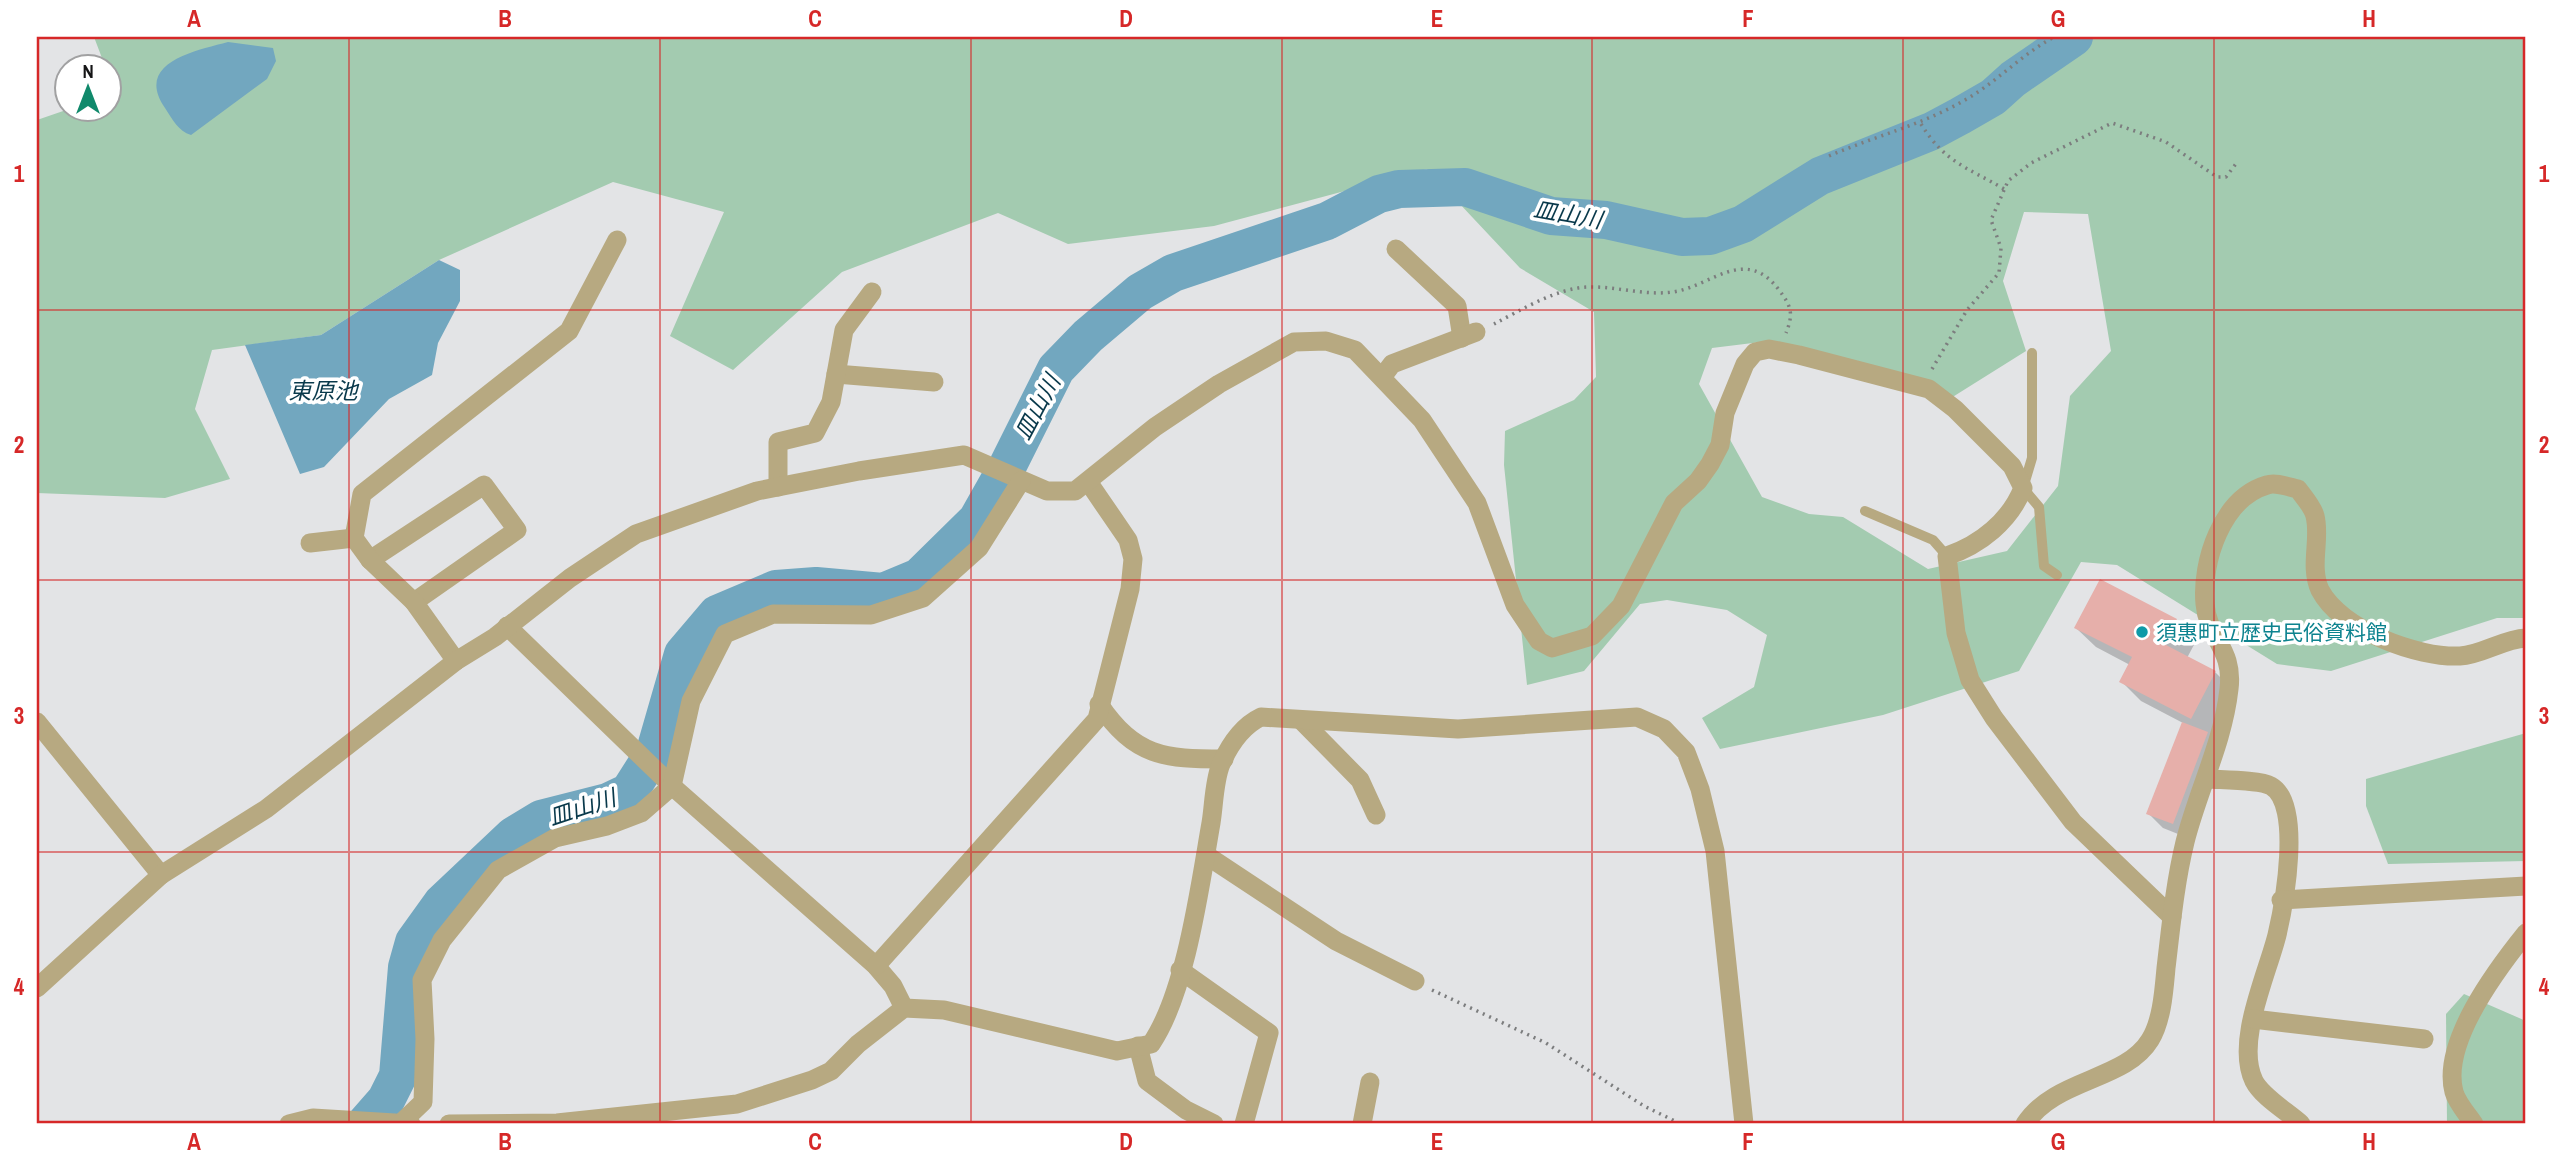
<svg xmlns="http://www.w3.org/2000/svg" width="2563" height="1161" viewBox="0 0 2563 1161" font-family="'Archivo Narrow','Noto Sans JP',sans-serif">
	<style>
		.green { fill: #a3cbb0; fill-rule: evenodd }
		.water { fill: #72a7bf }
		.shadow { fill: #0003 }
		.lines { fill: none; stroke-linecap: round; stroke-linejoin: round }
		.river { stroke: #72a7bf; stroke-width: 38 }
		.building { fill: #e6afaa }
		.path { stroke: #7c7d7e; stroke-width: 3.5; stroke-dasharray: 2 5; stroke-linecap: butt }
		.lane { stroke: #b7a981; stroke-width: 10 }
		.street { stroke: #b7a981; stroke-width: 19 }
		.grid { fill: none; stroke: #d62828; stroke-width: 2; stroke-opacity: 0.55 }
		.culture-dot { fill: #0f9aa8; stroke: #fff; stroke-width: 2.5 }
		.labels { text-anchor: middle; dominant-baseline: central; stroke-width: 7; stroke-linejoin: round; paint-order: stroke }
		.culture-label { font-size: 21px; fill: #0d838f; stroke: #fff; text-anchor: start }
		.water-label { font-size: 23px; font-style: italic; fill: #09394b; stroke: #fff }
		.neatline { fill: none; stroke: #d62828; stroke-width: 2.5 }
		.grid-label { font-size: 23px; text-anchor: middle; font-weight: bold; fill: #d62828 }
	</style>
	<rect width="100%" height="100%" fill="#e3e4e6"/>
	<g class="green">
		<path d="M94,37H2526V618H2497L2331,671L2277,664L2117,565L2081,562L2019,671L1883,715L1720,749L1702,718L1754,687L1767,635L1727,610L1667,600L1640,604L1584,671L1527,685L1504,465L1505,431L1574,400L1596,377L1594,312L1520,268L1427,169L1214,226L1068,244L998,213L842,272L733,370L670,336L724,212L613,182L439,260L321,335L212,350L195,409L230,479L165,498L37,493V120L69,109L108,108L109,94L113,92L108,66H105ZM2024,212L2088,214L2111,351L2070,396L2058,486L2007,551L1928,569L1843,517L1809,514L1762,497L1699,384L1712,348L1769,341L1951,398L2026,351L2003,281Z"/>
		<path d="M2526,733V861L2388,864L2366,806V779Z"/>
		<path d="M2464,994L2526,1021V1124H2447L2446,1014Z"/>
	</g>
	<g class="water">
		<path d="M228,42L273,48L276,61L267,79L191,135C178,131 173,120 165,108C134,63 194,51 228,42Z"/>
		<path d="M439,260L460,270V301L438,343L432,375L389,399L324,467L300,474L245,345L321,335Z"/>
	</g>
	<path class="shadow" d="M2100,582L2176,621L2196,641L2187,658L2215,672L2235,692L2188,838L2163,828L2148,813L2183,723L2141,701L2121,681L2130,665L2096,647L2076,628Z"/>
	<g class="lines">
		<path class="river" d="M365,1124L386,1100L398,1076L407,967L414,942L442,903L513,836L541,819L608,802L629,792L655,751L683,654L717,614L776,589L816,586L883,592L919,577L977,520L1008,465L1056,369L1088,336L1140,292L1173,273L1327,221L1379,194L1399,189L1465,187L1551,216L1606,220L1682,237L1710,236L1743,224L1820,176L1932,131L1960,116L1993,97L2013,79L2074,37"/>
	</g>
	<g class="building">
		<path d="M2100,579L2177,619L2164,644L2216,671L2191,719L2119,682L2132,657L2074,628Z"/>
		<path d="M2182,722L2208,732L2173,824L2146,814Z"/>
	</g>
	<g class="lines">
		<g class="path">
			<path d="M1921,124C1945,163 1967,167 2004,189"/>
			<path d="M1829,156C1875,136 1922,125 1965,100C1997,82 2022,54 2054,37"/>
			<path d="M1494,324C1521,310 1557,288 1588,287C1616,286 1644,296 1673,292C1712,286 1745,245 1779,290C1791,306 1794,313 1786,333"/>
			<path d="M1932,369L1967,310L1999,273L2001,248L1991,220L2008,181L2031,163L2112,123L2166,142L2217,177H2226L2238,161"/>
			<path d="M1432,990L1546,1043L1644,1106L1681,1124"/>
		</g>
		<g class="lane">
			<path d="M2032,353V458L2023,488L2039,507L2044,566L2057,575"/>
			<path d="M1865,511L1933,540L1947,556"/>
		</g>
		<g class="street">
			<path d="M1396,249L1457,306L1462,338"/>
			<path d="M836,374L934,382"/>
			<path d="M1383,376L1392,364L1476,332"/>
			<path d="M778,487V442L815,433L831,402L844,330L872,292"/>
			<path d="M310,543L354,538"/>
			<path d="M370,560L484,485L517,530L414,602"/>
			<path d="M507,626L672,786L876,966L893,986L904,1008"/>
			<path d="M456,661L414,602L370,560L354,538L362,494L569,331L617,240"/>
			<path d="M1099,704C1135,757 1164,759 1224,759"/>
			<path d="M1301,720L1360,780L1376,815"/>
			<path d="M37,722L161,875"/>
			<path d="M2208,779C2222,780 2260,780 2271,786C2303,804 2284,905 2277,935C2267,975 2235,1042 2254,1081C2262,1097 2288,1112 2301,1124"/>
			<path d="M1206,855L1336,941L1415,981"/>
			<path d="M2281,900L2526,886"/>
			<path d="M876,966L1097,719L1130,589L1133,559L1128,540L1089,483"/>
			<path d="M1180,970L1269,1033L1244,1124"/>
			<path d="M37,988L161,875L266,809L456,661L495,637L570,578L636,534L757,491L859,471L964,455L1047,491H1075L1155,427L1219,384L1294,342L1326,341L1355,350L1422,420L1477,503L1515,605L1539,641L1552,648L1592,636L1621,606L1674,503L1698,481L1710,464L1720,445L1725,413L1745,364L1755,352L1769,349L1799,355L1929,389L1955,409L2012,466L2023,488C2010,521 1980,545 1947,556L1956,633L1970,680L1994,718L2073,822L2172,917"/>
			<path d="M2253,1019L2424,1039"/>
			<path d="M1138,1046L1147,1081L1186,1110L1214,1124"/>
			<path d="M289,1124L313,1118L411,1124"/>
			<path d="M400,1124L423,1102L425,1039L422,980L442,940L498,870L555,838L607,826L641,813L672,786L691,701L725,634L773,614L871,615L923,598L979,548L1021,481"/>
			<path d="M449,1124L557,1123L737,1104L812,1080L831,1071L858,1044L904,1008L944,1010L1117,1051L1151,1044C1186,993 1200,885 1211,823C1214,805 1214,781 1221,764C1230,744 1242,726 1261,717L1458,729L1637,717L1664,729L1686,752L1700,789L1715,851L1744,1124"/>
			<path d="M1362,1124L1370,1082"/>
			<path d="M2025,1124C2055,1078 2125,1081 2150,1040C2162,1021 2164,990 2166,968C2171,926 2175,883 2185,842C2198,790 2223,743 2229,689C2234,649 2208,639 2205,604C2201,562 2222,498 2267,485C2275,482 2289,487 2298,489C2303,496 2313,507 2315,516C2321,539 2309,566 2320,590C2341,630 2418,658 2460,656C2482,655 2503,639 2526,638"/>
			<path d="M2474,1124C2468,1115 2457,1103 2454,1092C2441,1043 2497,969 2526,933"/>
		</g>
	</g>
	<path class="grid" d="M349,37V1124M660,37V1124M971,37V1124M1282,37V1124M1592,37V1124M1903,37V1124M2214,37V1124M37,310H2526M37,580H2526M37,852H2526"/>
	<circle class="culture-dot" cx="2142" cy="632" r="7"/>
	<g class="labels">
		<g class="culture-label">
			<text x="2156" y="632">須惠町立歴史民俗資料館</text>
		</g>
		<g class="water-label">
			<text transform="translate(1568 214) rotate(10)">皿山川</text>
			<text x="323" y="390">東原池</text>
			<text transform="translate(1037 407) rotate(-62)">皿山川</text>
			<text transform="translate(582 807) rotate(-18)">皿山川</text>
		</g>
	</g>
	<rect width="2563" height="1161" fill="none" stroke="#ffffff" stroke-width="77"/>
	<g transform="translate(88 88)"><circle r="33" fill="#ffffff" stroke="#a1a1a2" stroke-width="2"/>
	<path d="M0-5L12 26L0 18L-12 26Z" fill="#10896b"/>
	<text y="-10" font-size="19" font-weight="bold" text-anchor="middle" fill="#151516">N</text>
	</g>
	<rect x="38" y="38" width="2486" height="1084" class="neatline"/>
	<g class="grid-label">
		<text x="194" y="27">A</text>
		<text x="505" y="27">B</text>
		<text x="815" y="27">C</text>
		<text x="1126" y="27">D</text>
		<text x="1437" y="27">E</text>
		<text x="1748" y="27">F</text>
		<text x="2058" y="27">G</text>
		<text x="2369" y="27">H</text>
		<text x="19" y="182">1</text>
		<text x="2544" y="182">1</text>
		<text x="19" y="453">2</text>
		<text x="2544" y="453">2</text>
		<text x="19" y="724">3</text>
		<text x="2544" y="724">3</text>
		<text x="19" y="995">4</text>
		<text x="2544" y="995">4</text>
		<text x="194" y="1150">A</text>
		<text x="505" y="1150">B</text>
		<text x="815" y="1150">C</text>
		<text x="1126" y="1150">D</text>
		<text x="1437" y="1150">E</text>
		<text x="1748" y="1150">F</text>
		<text x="2058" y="1150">G</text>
		<text x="2369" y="1150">H</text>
	</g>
</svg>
